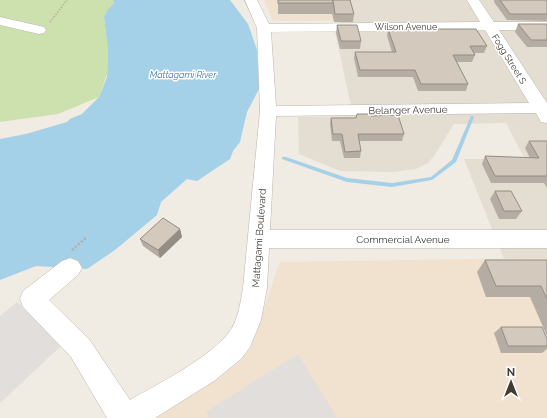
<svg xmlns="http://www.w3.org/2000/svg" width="547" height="418" viewBox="0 0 547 418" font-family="Raleway,sans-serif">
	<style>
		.residential { fill: #e3ddd2 }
		.commercial { fill: #f1e1cf }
		.green { fill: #cde1af }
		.parking { fill: #e1dedb }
		.water { fill: #a4d0e8 }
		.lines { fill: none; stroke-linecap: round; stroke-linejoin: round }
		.stream { fill: #a4d0e8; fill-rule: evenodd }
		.minor-casing { stroke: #bdb5aa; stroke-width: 1 }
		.path-far1 { stroke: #baad9a; stroke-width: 1.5; stroke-dasharray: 1.5 1.5; stroke-linecap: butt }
		.path { stroke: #baad9a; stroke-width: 2.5; stroke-dasharray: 2 2; stroke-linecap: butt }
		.minor { fill: #fff; fill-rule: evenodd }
		.wall { fill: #b5ada3 }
		.shaded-wall { fill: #948d84 }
		.building { fill: #d3c9bd; stroke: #948d84 }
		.labels { text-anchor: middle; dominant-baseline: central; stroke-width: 3; stroke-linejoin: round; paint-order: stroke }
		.far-street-label { font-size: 9px; fill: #413b34; stroke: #fff }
		.far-water-label { font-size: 9px; font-style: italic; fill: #387ba2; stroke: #fff }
		.street-label { font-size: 10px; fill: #413b34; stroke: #fff }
	</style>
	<rect width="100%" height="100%" fill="#f0ebe3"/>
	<path class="residential" d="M335,0H547V258L504,259L464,159H525L506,123L454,124L434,156L428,163L416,169L393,172L340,171L299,154L298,117L353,116L335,31L340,21Z"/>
	<g class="commercial">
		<path d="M264,0H335L340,21H273Z"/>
		<path d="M547,258V418H141L250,349L280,262Z"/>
	</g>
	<path class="green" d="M0,0H113L114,3L104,17L108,50L107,74L99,97L58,114L0,122Z"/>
	<g class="parking">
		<path d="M17,302L63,344L0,403V316Z"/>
		<path d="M298,354L337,418H209L206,412Z"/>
	</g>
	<path class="water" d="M113,0H230L248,24L257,50L259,89L247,112L240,142L233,151L230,159L197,181L187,179L161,202L157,215L115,250L87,269L36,266L0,280V139L26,134L67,122L70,119L82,114L99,97L107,77L108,50L104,17L107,11L114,3Z"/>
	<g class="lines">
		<path class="stream" d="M471,116H473L474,117L456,162L432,180L392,187L347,182L282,159V157H286L347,178L392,183L431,177L452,160Z"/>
		<defs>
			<g id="minor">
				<path d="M245,0H257L269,24L480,22L467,0H479L494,22H547V30H499L547,103V123L541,122L536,113L276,116L270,230H547V248H269L267,288L261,320L250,347L241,359L214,381L155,418H107L71,357L23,307L20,299L23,291L62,261L70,258L78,261L82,268L78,275L49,300L89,339L130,400C156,385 222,352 234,324C239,313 241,300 243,288L260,111L257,28ZM485,30L529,103L276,106L271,32Z"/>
				<path d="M0,17L44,27L46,30L44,33L39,34L0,25Z"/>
			</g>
		</defs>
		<use href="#minor" class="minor-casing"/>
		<path class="path-far1" d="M50,22L67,0"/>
		<path class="path" d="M72,250L87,237"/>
		<use href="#minor" class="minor"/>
	</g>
	<g class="wall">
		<path d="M278,0H350L354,14L353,22H334L332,13V14H278Z"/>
		<path d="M494,0H547V21L507,20L494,2Z"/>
		<path d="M518,24H547V47H527L515,32Z"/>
		<path d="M337,25L361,41L360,49H340L336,33Z"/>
		<path d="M388,29L487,46L484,53H474L475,55L472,62H457L468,84L466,91H418L413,77H358L354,58L355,52H392L387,36Z"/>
		<path d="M371,116L404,134L402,141H359L361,151L360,158H344L340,141H332L330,124L331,118H356Z"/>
		<path d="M529,141H547V188L544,183H491L482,164L485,156L530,158L525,148Z"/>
		<path d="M495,191L522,211L516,219H499L490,199Z"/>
		<path d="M180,229L182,237L160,258L143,246L140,239Z"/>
		<path d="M485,260H547V336L530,297H486L477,272Z"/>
		<path d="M501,327L547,339V349L542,353H501L494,333Z"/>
	</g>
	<path class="shaded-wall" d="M180,229L182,237L160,258L158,250Z"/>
	<g class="building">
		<rect x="278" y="0" width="55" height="3"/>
		<path d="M333,0H350L354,14H335Z"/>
		<path d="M500,0H547V14H510Z"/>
		<path d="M518,24H547V40H531Z"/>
		<path d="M337,25H357L361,41H341Z"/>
		<path d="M388,29H476L487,46H470L475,55H453L468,84H421L415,70H360L355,52H396Z"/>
		<path d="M357,114H371V116L398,115L404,134H358L361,151L345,152L342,134H333L331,118H356Z"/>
		<path d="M529,141H547V176H495L485,156L539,158Z"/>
		<path d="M495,191H511L522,211H504Z"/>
		<path d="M163,218L180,229L158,250L140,239Z"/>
		<path d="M485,260H547V299L541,286H496Z"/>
		<path d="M501,327H542L547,339V346H508Z"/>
	</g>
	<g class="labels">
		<g class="far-street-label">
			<text x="406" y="27">Wilson Avenue</text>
			<text transform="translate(509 59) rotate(58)">Fogg Street S</text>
		</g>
		<g class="far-water-label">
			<text x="183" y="75">Mattagami River</text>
		</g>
		<g class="street-label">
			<text transform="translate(408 110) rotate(-1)">Belanger Avenue</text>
			<text transform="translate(259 238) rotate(-86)">Mattagami Boulevard</text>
			<text x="403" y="239">Commercial Avenue</text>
		</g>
	</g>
	<g transform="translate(511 382)" stroke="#ffffff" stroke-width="3" paint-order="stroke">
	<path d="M0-3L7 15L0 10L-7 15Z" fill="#413b34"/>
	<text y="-6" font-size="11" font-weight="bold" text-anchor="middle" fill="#413b34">N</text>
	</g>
</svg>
